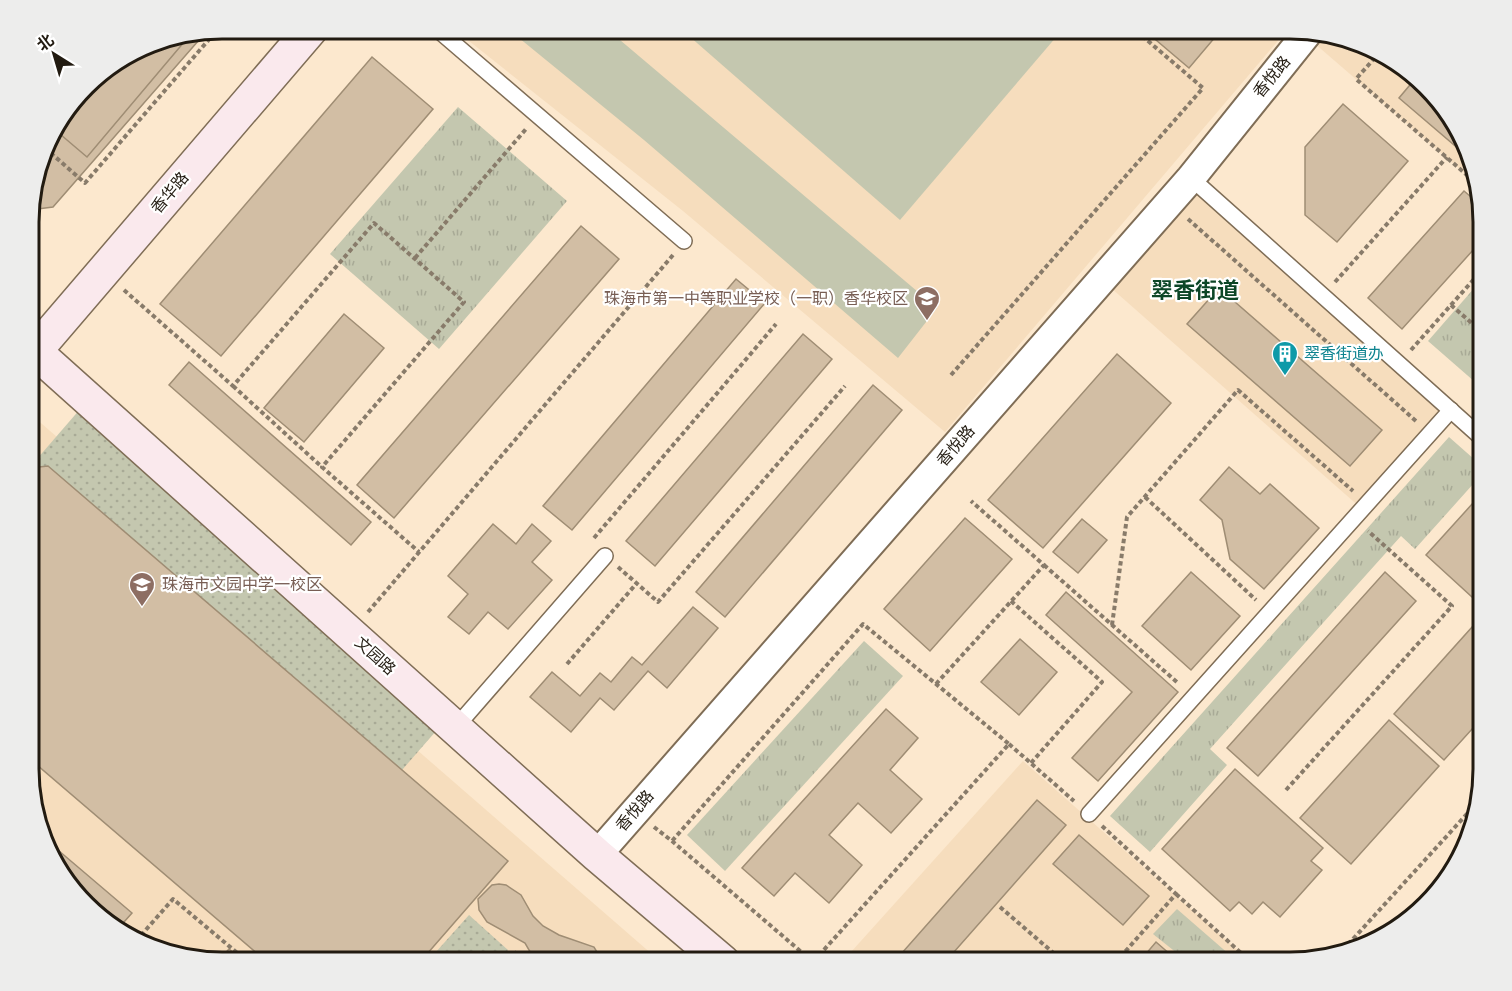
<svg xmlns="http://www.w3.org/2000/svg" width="1512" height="991" viewBox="0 0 1512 991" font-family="'Varela Round','Noto Sans SC',sans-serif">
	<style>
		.built { fill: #f6ddbd }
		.grass { fill: url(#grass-tufts) }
		.park { fill: url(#park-dots) }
		.pitch { fill: #c4c7af }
		.building { fill: #d2bea4; stroke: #9f8d74; stroke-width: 1.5 }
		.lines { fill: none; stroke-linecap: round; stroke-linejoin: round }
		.lane-casing { stroke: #7f6d56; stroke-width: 18 }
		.street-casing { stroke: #7f6d56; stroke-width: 32 }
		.secondary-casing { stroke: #7f6d56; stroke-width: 36 }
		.path { stroke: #887b6a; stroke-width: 4; stroke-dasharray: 4.5 3; stroke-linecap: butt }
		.lane { stroke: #fff; stroke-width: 15 }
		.street { stroke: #fff; stroke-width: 28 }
		.secondary { stroke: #fae9ed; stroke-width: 33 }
		.labels { text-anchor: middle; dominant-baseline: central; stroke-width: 4.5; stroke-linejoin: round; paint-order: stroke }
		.street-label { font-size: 16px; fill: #221b11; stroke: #fff }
		.education-label { font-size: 16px; fill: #785e54; stroke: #fff; text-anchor: end }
		.culture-label { font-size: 16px; fill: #0d838f; stroke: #fff; text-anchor: start }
		.district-label { font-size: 22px; font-weight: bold; fill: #0c4627; stroke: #fff }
		.rim { fill: none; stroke: #221b11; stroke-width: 3 }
	</style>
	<defs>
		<pattern id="grass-tufts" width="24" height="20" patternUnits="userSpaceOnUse" patternTransform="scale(1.5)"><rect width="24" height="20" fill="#c4c7af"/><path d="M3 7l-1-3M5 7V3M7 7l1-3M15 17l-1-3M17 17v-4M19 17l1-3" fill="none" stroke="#a8aa96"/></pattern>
		<pattern id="park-dots" width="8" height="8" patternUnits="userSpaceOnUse" patternTransform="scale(1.5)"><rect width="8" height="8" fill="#c4c7af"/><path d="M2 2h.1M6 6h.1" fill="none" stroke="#a8aa96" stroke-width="1.8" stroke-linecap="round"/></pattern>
	</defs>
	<rect width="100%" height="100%" fill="#fce8ce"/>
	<g class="built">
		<path d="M454,29H1288L945,432L683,211Z"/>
		<path d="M1309,32L1352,39L1398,61L1458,125L1475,182L1306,36Z"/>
		<path d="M1191,178L1450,410L1362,509L1102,280Z"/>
		<path d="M34,417L661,962H221L160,952L114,930L55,866L30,794V422Z"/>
		<path d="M1023,761L1251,962H842Z"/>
	</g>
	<g class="grass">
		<path d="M458,107L567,201L439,349L330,254Z"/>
		<path d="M1483,278V389L1428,341Z"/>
		<path d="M1449,437L1483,467V473L1415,549L1401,536L1210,749L1227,765L1150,852L1110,816Z"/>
		<path d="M864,641L903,676L725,871L687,835Z"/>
		<path d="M1177,909L1238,962H1188L1153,934Z"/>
	</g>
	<g class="park">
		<path d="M81,408L443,723L382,793L30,487V467Z"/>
		<path d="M469,915L508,950L498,962H427Z"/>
	</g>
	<g class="pitch">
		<path d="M508,29H607L937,308L898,358L644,140Z"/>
		<path d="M681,29H1063L900,220Z"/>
	</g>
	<g class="building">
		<path d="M1143,29H1222L1189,68Z"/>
		<path d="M206,32L53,207L30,210V197L49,136L94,77L148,43Z"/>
		<path d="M190,35L87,157L54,129L94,77L148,43Z"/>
		<path d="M372,57L433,109L221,356L160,304Z"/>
		<path d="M1415,79L1458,125L1467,156L1399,98Z"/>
		<path d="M1343,104L1408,161L1337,242L1305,215V147Z"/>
		<path d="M1464,191L1483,207V239L1402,329L1368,298Z"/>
		<path d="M581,226L619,259L394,518L357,485Z"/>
		<path d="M736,279L765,303L572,530L543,506Z"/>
		<path d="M1219,288L1382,430L1350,466L1187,324Z"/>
		<path d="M344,314L384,348L304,442L264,408Z"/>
		<path d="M803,334L832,359L655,566L626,541Z"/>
		<path d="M1117,354L1171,403L1043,548L988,500Z"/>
		<path d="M189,362L371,522L351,545L169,385Z"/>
		<path d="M873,385L902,410L725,617L696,592Z"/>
		<path d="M48,466L508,861L420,962H267L30,759V468Z"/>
		<path d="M1229,467L1260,494L1270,484L1319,528L1264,589L1230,559L1222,520L1200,500Z"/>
		<path d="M1483,492V607L1426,555Z"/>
		<path d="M965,518L1012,559L930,651L884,609Z"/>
		<path d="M1082,519L1107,540L1078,573L1053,552Z"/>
		<path d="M493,524L516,544L532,524L551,541L532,562L552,580L508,629L488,612L469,634L448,617L468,594L448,576Z"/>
		<path d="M1191,572L1240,616L1191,670L1142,626Z"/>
		<path d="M1385,572L1416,601L1258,776L1227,748Z"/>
		<path d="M1066,592L1178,692L1098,781L1072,758L1132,692L1046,615Z"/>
		<path d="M693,607L718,628L667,688L648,671L614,710L600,698L571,732L530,697L552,672L580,696L600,673L611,682L632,657L642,665Z"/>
		<path d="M1482,616L1483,717L1444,760L1394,714Z"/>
		<path d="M1020,639L1057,672L1019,715L981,682Z"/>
		<path d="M886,709L918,738L890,770L922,799L891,833L858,803L829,835L862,865L829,903L795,873L774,896L742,868Z"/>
		<path d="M1389,720L1439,766L1351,864L1300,818Z"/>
		<path d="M1235,769L1323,848L1311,861L1322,870L1280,917L1263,902L1252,914L1239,902L1230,911L1162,849Z"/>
		<path d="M1037,800L1066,825L946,961L948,962H894Z"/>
		<path d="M1079,835L1149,896L1123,925L1053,864Z"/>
		<path d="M45,839L132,913L116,931L55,866Z"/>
		<path d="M499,884L506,885L521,895L533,916L543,926L559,935L594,947L603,962H536L525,943L487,922L479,910L478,899L492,885Z"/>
		<path d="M1156,942L1179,962H1139Z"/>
		<path d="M229,949L245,962H217Z"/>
	</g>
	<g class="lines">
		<defs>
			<g id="lane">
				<path d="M437,29L684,241"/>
				<path d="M1191,178L1483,439"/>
				<path d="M455,728L605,556"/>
				<path d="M1089,814L1451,410"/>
			</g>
			<path id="street" d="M597,855L1191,178L1309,31"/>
			<g id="secondary">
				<path d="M30,347L597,855L723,962"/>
				<path d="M30,357L311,29"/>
			</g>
		</defs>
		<use href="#lane" class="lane-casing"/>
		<use href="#street" class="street-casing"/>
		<use href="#secondary" class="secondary-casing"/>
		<g class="path">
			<path d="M1380,52L1356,79L1475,182"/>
			<path d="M45,148L85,183L218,29"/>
			<path d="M1188,219L1416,421"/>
			<path d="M415,258L526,129"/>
			<path d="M1335,282L1447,157"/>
			<path d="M124,290L233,386L374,223L464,302L322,467L419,552"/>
			<path d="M1451,305L1483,333"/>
			<path d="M1411,350L1483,269"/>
			<path d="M951,375L1203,88L1134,29"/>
			<path d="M233,386L322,467"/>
			<path d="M1145,497L1256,600"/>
			<path d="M594,538L776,324"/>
			<path d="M1044,565L1179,684"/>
			<path d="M618,567L658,602L845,386"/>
			<path d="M1011,601L1102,682L1031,763"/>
			<path d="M368,612L673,255"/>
			<path d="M1112,625L1127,517L1238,390L1353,491"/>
			<path d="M567,664L636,584"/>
			<path d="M936,684L1044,565L971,501"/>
			<path d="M1009,744L1074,801"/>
			<path d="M1286,790L1452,606L1368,531"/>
			<path d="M1102,826L1176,894L1116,962"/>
			<path d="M654,827L672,841L813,962L1009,744L863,624L672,841"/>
			<path d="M1176,894L1251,962"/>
			<path d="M1000,907L1064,962"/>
			<path d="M136,941L173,899L248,962"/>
			<path d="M1343,950L1476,804"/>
			<path d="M514,952L526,962"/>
		</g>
		<use href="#lane" class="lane"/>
		<use href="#street" class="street"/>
		<use href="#secondary" class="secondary"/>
	</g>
	<defs>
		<symbol id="school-pin" viewBox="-11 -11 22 30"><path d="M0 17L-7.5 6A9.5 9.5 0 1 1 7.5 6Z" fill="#8d6e63" stroke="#fff"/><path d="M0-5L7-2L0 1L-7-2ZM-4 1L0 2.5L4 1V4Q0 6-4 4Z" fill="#fff"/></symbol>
		<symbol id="building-pin" viewBox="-11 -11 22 30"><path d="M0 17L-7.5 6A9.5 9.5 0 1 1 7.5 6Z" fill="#0f9aa8" stroke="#fff"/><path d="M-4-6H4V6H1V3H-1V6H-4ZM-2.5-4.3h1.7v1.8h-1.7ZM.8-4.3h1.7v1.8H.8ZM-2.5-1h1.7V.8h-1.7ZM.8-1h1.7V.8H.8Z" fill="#fff"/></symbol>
	</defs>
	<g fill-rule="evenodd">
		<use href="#school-pin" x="912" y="284" width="30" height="40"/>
		<use href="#building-pin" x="1270" y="339" width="30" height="40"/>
		<use href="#school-pin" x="127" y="570" width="30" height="40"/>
	</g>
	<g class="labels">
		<g class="street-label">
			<text transform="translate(1272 77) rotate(-51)">香悅路</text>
			<text transform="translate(170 193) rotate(-50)">香华路</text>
			<text transform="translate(956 446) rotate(-49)">香悅路</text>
			<text transform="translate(375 656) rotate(42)">文园路</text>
			<text transform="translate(635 811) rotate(-49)">香悅路</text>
		</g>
		<g class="education-label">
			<text x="908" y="299">珠海市第一中等职业学校（一职）香华校区</text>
			<text x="162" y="585" text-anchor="start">珠海市文园中学一校区</text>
		</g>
		<g class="culture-label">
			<text x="1304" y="354">翠香街道办</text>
		</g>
		<g class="district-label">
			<text x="1195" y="291">翠香街道</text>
		</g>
	</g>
	<path d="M0 0H1512V991H0ZM222 39H1290A183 183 0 0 1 1473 222V769A183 183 0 0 1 1290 952H222A183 183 0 0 1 39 769V222A183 183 0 0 1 222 39Z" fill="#ededec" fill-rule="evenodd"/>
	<path class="rim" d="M222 39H1290A183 183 0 0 1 1473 222V769A183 183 0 0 1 1290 952H222A183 183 0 0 1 39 769V222A183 183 0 0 1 222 39Z"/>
	<g transform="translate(54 54) rotate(323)" stroke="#ffffff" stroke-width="4.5" paint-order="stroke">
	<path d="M0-4.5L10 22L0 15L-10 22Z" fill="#221b11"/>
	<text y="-9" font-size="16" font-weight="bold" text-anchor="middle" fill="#221b11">北</text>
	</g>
</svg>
